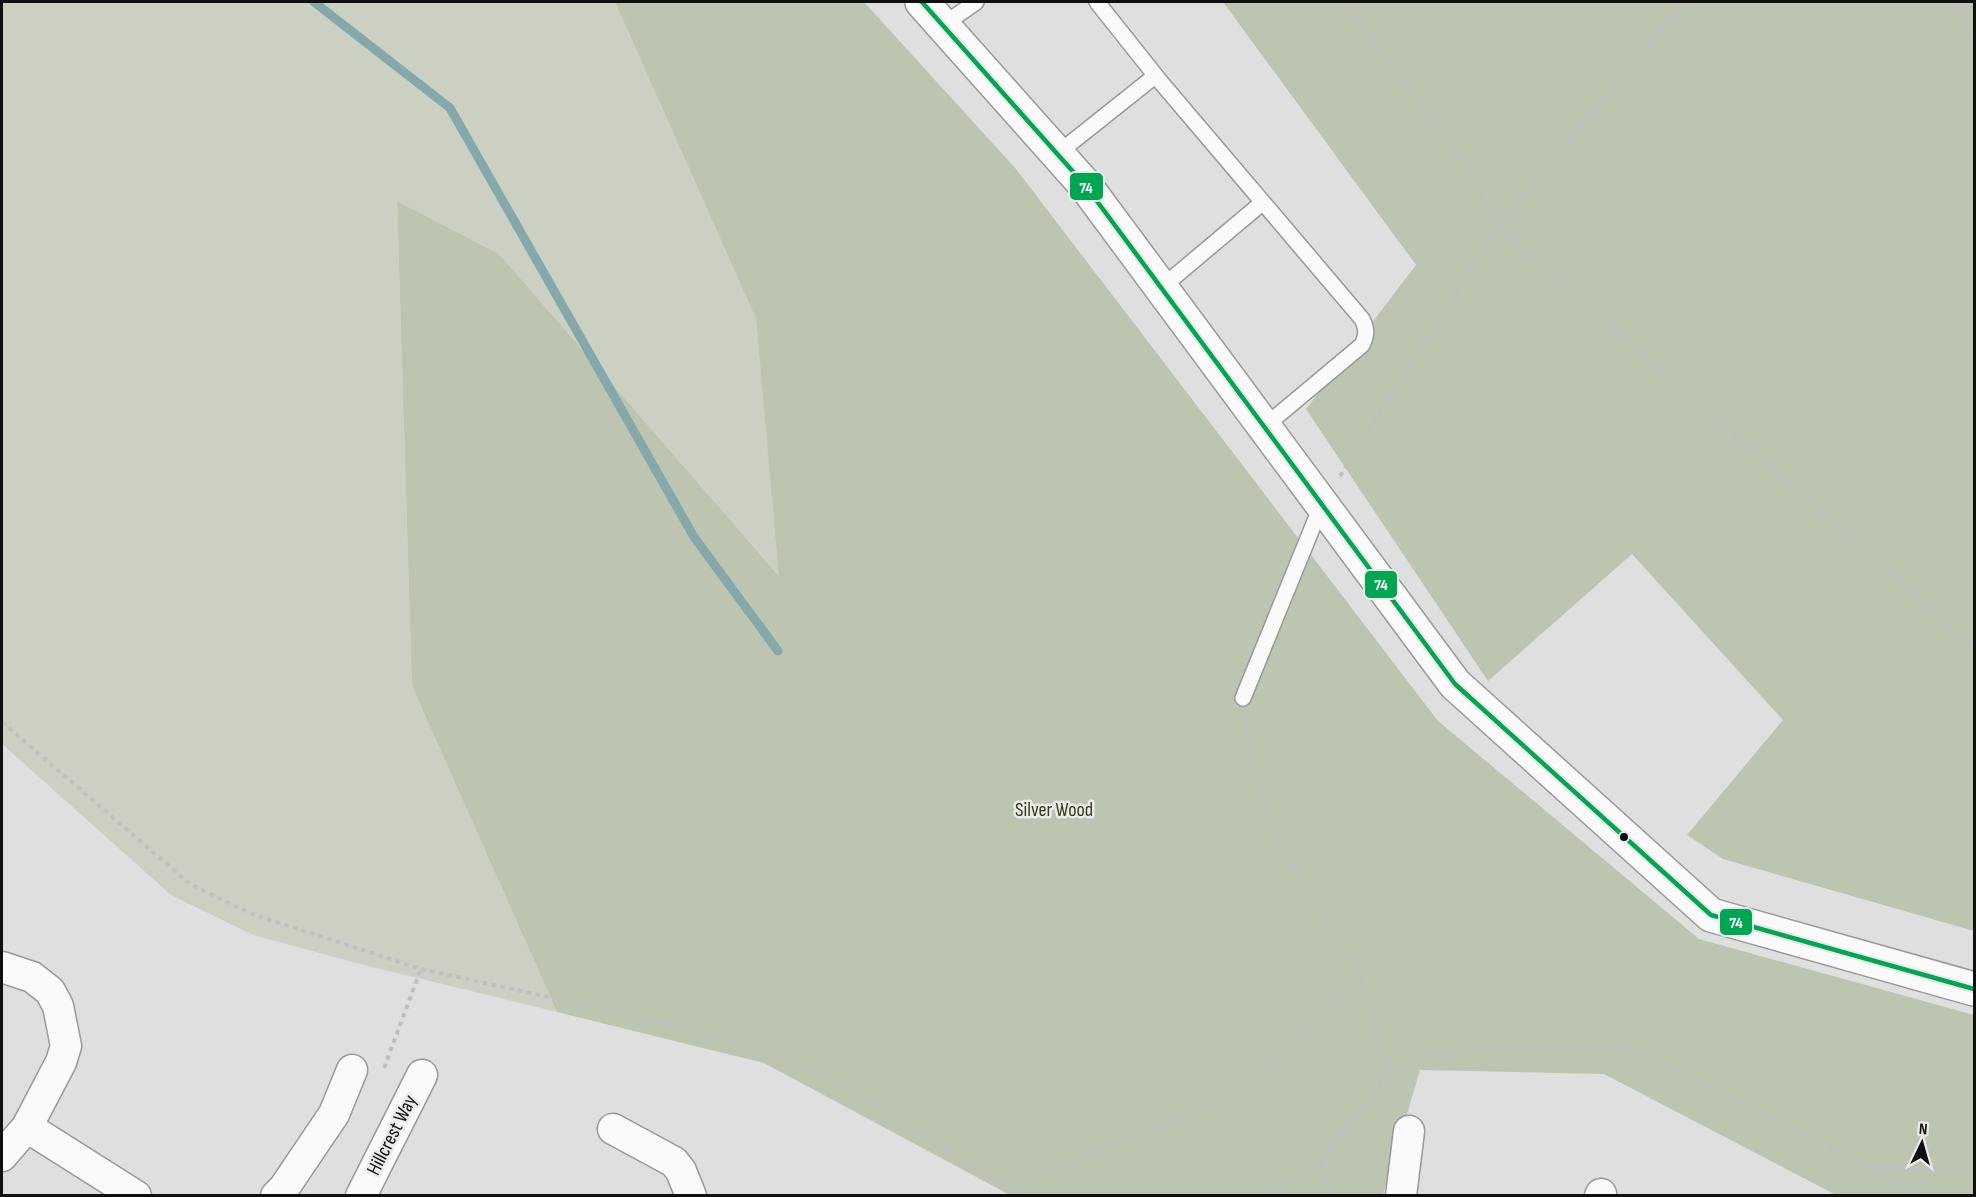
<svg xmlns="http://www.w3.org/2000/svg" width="1976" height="1197" viewBox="0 0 1976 1197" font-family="'Sofia Sans Condensed',sans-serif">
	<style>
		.green { fill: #ccd0c3 }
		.forest { fill: #bdc4af }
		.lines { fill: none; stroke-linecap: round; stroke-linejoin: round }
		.stream { stroke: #85a8aa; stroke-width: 9 }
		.service-casing { stroke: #99999a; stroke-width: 18 }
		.minor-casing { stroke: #99999a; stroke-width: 33 }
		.tertiary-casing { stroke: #99999a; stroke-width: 36 }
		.path { stroke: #bfbfc0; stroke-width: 4; stroke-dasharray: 4.5 4.5; stroke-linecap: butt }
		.service { stroke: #fafafa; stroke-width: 15 }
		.minor { stroke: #fafafa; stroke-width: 30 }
		.tertiary { stroke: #fafafa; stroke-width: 33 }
		.bus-1-casing { stroke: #ebebee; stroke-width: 9 }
		.bus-1 { stroke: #00a651; stroke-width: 4.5 }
		.bus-dot { fill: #101011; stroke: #ebebee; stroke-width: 2 }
		.labels { text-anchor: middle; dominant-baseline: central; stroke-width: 5; stroke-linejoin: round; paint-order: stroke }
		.park-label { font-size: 20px; fill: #313c0e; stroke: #ebebee }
		.street-label { font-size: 20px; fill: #101011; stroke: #ebebee }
		.line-badge { stroke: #ebebee; stroke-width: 2 }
		.badge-label { font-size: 16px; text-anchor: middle; font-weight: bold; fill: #fff }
	</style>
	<rect width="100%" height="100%" fill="#dfdfe0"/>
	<path class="green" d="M2,2H615L756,319L780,577L499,254L397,201L412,686L557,1012L364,965L253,935L171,895L2,744Z"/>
	<g class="forest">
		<path d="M615,2H864L1016,169L1438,721L1699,939L1974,1015V1195H1836L1604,1074L1420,1070L1383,1195H1010L764,1063L557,1012L412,686L397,201L499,254L779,576L756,319Z"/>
		<path d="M1223,2H1974V931L1723,859L1687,835L1783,720L1632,554L1488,681L1306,409L1416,265Z"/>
	</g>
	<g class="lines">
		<path class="stream" d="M314,2L450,108L694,537L778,651"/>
		<defs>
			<g id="service">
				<path d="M1097,2L1159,80L1362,319C1367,329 1367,335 1362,345L1264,427"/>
				<path d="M943,25L976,2"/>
				<path d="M1057,154L1155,76"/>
				<path d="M1161,288L1262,203"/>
				<path d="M1243,698L1322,504"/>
			</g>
			<g id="minor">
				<path d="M2,967L32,977L50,991L58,1006L66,1046L61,1062L27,1127L2,1156"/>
				<path d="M27,1127L136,1196"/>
				<path d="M613,1129L674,1162L681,1171L691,1196"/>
				<path d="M276,1196L284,1188L334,1114L352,1070"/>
				<path d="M361,1196L422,1075"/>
				<path d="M1401,1196L1409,1131"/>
				<path d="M1600,1196L1601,1194"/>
			</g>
			<path id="tertiary" d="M922,2L1085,185L1455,684L1711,915L1974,989"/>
		</defs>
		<use href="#service" class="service-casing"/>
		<use href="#minor" class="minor-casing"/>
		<use href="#tertiary" class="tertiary-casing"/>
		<g class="path">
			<path d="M1346,2L1465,165L1498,226L1974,647"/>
			<path d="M1956,2L1974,46"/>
			<path d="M1340,476L1498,226L1681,7L1688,2"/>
			<path d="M1246,720L1251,760L1279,843L1361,976L1388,1073L1320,1163L1287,1186L1265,1196"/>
			<path d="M2,722L190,884L252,914L421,969L690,1028L827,1074L1018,1196"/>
			<path d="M384,1068L421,969"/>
			<path d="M1388,1073L1452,1049L1631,1046L1871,1167L1887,1182L1928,1196"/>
			<path d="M1320,1163L1331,1196"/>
			<path d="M1871,1167L1974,1172"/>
			<path d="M1016,1194L1027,1180L1243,1091L1361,976"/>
		</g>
		<use href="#service" class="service"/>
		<use href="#minor" class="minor"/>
		<use href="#tertiary" class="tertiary"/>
		<defs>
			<path id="bus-1" d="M922,2L1085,185L1455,684L1711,915L1974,989"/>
		</defs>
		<use href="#bus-1" class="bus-1-casing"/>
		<use href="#bus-1" class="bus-1"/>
	</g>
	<circle class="bus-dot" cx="1624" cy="837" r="5"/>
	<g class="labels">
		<g class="park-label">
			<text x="1054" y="810">Silver Wood</text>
		</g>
		<g class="street-label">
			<text transform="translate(392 1135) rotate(-63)">Hillcrest Way</text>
		</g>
	</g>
	<g class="line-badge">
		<rect x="1069" y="172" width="35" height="29" rx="6" fill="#00a651"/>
		<rect x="1364" y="570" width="34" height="29" rx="6" fill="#00a651"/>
		<rect x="1719" y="908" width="34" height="28" rx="6" fill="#00a651"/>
	</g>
	<g class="badge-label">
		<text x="1086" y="193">74</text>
		<text x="1381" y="590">74</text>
		<text x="1736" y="928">74</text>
	</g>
	<rect width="1976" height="1197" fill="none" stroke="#101011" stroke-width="6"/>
	<g transform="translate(1922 1143) rotate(5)" stroke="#ebebee" stroke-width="4.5" paint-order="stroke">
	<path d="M0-4.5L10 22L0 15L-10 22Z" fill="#101011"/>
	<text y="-9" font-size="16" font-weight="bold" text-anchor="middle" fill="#101011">N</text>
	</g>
</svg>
